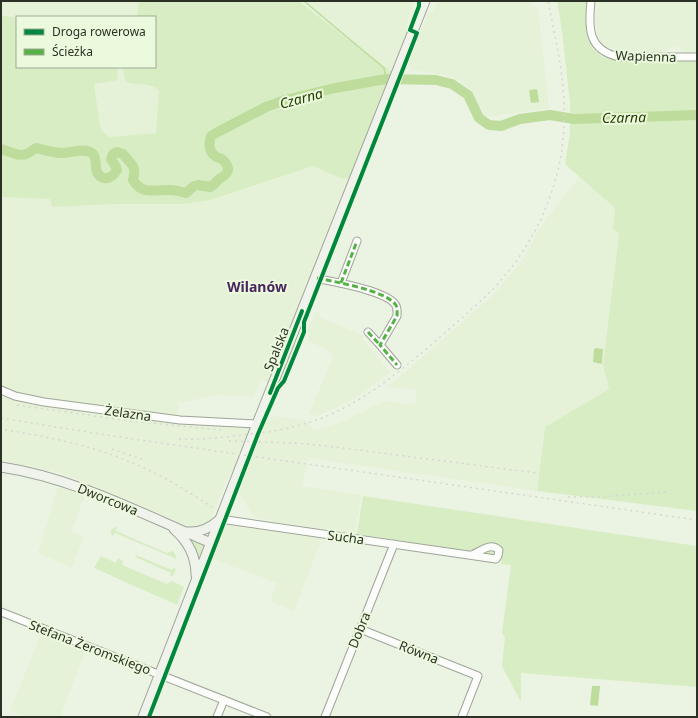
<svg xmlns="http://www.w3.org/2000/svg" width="698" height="718" viewBox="0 0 698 718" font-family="'Noto Sans',sans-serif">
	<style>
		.built { fill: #e5f2d8; fill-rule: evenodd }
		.green { fill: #d9edc4 }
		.water { fill: #bedd9c }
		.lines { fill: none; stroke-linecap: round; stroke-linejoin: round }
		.stream { stroke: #bedd9c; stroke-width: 1.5 }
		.river { stroke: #bedd9c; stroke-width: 10 }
		.street-casing { stroke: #9fa599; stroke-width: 9 }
		.secondary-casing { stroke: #9fa599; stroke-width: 11 }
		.street { stroke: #fcfdfb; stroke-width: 7 }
		.secondary { stroke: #f0f3ec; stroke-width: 9 }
		.rail { stroke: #d5d7d3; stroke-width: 1.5; stroke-dasharray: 2 4; stroke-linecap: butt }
		.quiet { stroke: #56b245; stroke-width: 3; stroke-dasharray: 6 3; stroke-linecap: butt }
		.cycleway-casing { stroke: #ebf9dd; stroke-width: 6 }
		.cycleway { stroke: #00873e; stroke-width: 4 }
		.labels { text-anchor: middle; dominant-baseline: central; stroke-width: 4; stroke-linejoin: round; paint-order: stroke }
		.street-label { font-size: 13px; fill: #2c3126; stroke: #ebf9dd }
		.water-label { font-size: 14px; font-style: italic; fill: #263e00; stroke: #ebf9dd }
		.neighbourhood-label { font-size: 14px; font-weight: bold; fill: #47265e; stroke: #ebf9dd }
	</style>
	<rect width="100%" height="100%" fill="#ebf3e3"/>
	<g class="built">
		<path d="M1,1H415L408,19L407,34L397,60L395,63L344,193L267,382L260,380L254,397L216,395L184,402L179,403L177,415L252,419L267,423L271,416L306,420L313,431L340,423L384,401L415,405L417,389L387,388L493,295L520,264L542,225L580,176L615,207L613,229L619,234L603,365L609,389L545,427L537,491L309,458L301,486L361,495L355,533L272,522L267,519L254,517L238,492L245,475L231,470L210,522L199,527L194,528L77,479L53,471L1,460ZM17,17H155V67H17Z"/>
		<path d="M437,1H532L531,5L538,9L549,108L485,117L472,92L460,81L444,75L412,70L408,63L428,13L433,12Z"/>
		<path d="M596,1H697V53H683L678,45L667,50L660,52H629L607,47L600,41L596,30L595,22Z"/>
		<path d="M315,312L320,314L319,317L362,335L364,337L362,339L390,372L354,399L318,416L309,414L333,357L326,349L308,341L310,333L307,332Z"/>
		<path d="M58,487L85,495L71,532L84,536L72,568L38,553Z"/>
		<path d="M225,525L322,538L294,611L270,601L277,583L212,558Z"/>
		<path d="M41,634L85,652L60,717H25L10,711Z"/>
	</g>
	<g class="green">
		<path d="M139,1H298L392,72L350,178L343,179L313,166L210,200L182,204H114L52,207L50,199L1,197V15L17,18V67H117L118,80L94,84L100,127L104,133L110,137L156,133L159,90C147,81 138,87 125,81L123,67H155V17H137Z"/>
		<path d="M557,1H588L586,31L588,39L593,49L601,56L609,59H697V511L537,491L545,427L609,389L603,365L619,234L613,229L615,208L565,164L570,133V103L562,31Z"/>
		<path d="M363,496L697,546V687L521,673V702L502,666L505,637L502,633L511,565L501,564L502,556L357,534Z"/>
		<path d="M115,527H117L116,531L167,553L172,551L174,552L177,559L115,533L113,536L111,535V530Z"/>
		<path d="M188,538L202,544L204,546L198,562Z"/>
		<path d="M136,555L172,570L174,567L176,570L173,576H170L171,573L135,557Z"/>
		<path d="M101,556L116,563L118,558L123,561L122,565L167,584L172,581L184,587L177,605L94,568Z"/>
	</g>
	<g class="water">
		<path d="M537,89L539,102L531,103L529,90Z"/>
		<path d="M596,348L603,349L602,363L601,364L593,362L594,349Z"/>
		<path d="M592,686H600L598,706L590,705Z"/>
	</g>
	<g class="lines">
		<path class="stream" d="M304,1L384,68L386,79"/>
		<path class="river" d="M1,149C7,151 20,157 26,154C31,153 32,149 37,148C43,150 56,153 62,153C71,153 86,147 93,154C99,160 91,174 104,178C110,179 114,175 117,170L116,167L111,159L113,154L117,152L123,154C131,165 137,165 133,180C143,196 155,189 171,190C176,190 181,192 186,193L194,186L198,185L210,187C214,185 216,182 219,179C228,174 232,169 223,160C221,158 217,158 215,156C208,151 209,143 211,136L216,133L266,107L285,100L335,88L386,79L436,80L452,84L468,95L479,118L489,125L501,126L520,119L550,115L574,119L697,115"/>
		<defs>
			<g id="street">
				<path d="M591,1C588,28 588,51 620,57H697"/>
				<path d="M315,278C333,282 384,290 395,304C398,308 397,311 397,316L380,345L397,365"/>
				<path d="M341,283L357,241"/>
				<path d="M368,332L380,345"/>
				<path d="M1,390L15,396L44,402L180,420L257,424"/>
				<path d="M220,519L496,559L498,556L499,550C490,542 481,551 472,555"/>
				<path d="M1,612L267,717"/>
				<path d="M360,629L478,676L462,717"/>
				<path d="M217,717L224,700"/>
				<path d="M325,717L394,544"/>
			</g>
			<g id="secondary">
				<path d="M1,467C75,478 142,514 211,543"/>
				<path d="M174,529C188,541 196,556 196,575"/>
				<path d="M188,532C201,533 210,528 219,520"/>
				<path d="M143,717L257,424L425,1"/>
			</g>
		</defs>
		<use href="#street" class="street-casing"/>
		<use href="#secondary" class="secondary-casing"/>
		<use href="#street" class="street"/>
		<use href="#secondary" class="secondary"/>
		<g class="rail">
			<path d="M17,405L130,421L221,430"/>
			<path d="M1,418L119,437L697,520"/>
			<path d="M5,430C53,437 102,448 146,469C169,479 190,493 212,507"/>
			<path d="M179,439C197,440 215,438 233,436C264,433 293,429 322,418C363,402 396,374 430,346C450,328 471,311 490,292C523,259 547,216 558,170C572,109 560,61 548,1"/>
			<path d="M229,441L294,443L327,446L537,473"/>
			<path d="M112,449L144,460"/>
			<path d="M568,497H596L668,492"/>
		</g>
		<g class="quiet">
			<path d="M317,278C335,282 384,290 395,304C398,307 397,311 397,316L380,345L397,365"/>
			<path d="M341,283L357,241"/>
			<path d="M368,332L380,345"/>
		</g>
		<defs>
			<g id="cycleway">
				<path d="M270,393L302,311"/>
				<path d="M149,717L258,434L278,388L284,381L304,332V322L417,33L410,30L419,6V1"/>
			</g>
		</defs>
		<use href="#cycleway" class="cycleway-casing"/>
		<use href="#cycleway" class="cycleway"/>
	</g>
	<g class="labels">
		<g class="street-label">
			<text transform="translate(646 56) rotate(2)">Wapienna</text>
			<text transform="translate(276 349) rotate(-68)">Spalska</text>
			<text transform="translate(128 413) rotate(8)">Żelazna</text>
			<text transform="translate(108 499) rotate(22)">Dworcowa</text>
			<text transform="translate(346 537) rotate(8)">Sucha</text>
			<text transform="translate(359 630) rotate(-68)">Dobra</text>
			<text transform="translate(90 647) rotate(21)">Stefana Żeromskiego</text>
			<text transform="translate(419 652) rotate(22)">Równa</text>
		</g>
		<g class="water-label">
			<text transform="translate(301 98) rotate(-15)">Czarna</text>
			<text transform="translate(624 117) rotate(-1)">Czarna</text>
		</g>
		<g class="neighbourhood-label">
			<text x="257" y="286">Wilanów</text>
		</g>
	</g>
	<rect width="698" height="718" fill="none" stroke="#2c3126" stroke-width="4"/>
	<rect x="16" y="16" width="140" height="52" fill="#ebf9dd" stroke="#9fa994"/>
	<rect x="24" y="29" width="20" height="6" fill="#00873e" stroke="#9fa994"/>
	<text x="52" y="36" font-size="12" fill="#2c3126">Droga rowerowa</text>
	<rect x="24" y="49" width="20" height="6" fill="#56b245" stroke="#9fa994"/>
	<text x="52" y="56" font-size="12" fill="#2c3126">Ścieżka</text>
</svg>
